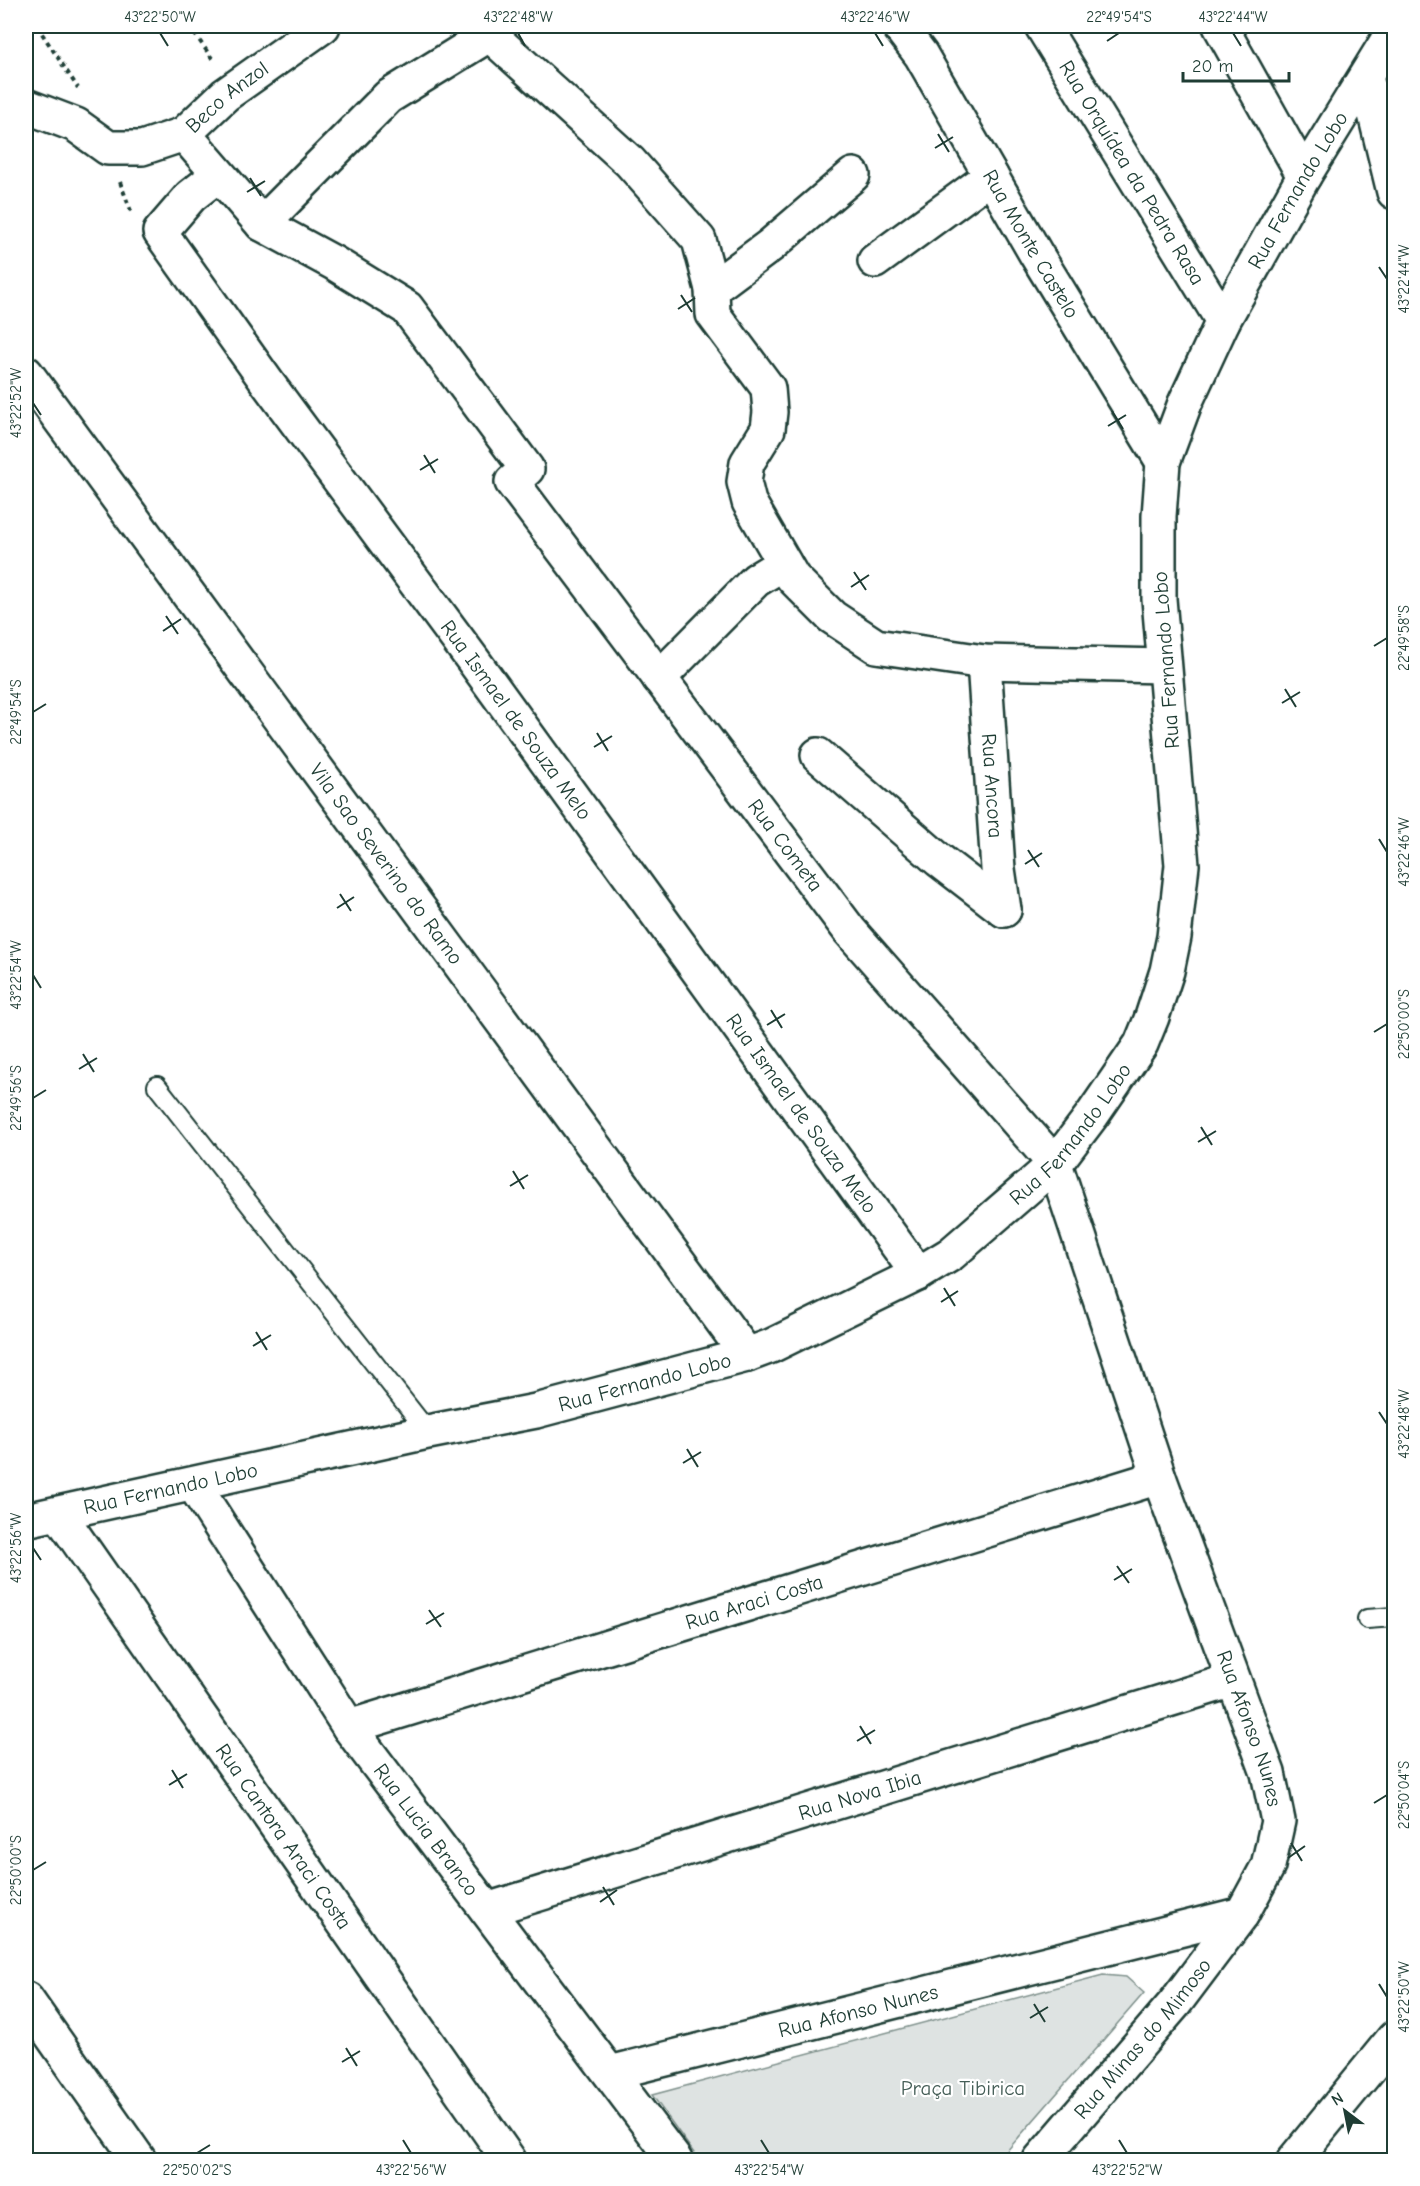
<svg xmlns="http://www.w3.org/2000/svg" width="1420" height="2186" viewBox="0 0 1420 2186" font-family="'Comic Neue',sans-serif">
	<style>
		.green { fill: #dee3e2; stroke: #7e908b; stroke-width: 1.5 }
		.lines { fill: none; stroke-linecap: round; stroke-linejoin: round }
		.service-casing { stroke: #1f3d34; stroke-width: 22 }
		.minor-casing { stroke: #1f3d34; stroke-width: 38 }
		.tertiary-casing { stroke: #1f3d34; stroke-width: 38 }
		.secondary-casing { stroke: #1f3d34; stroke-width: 38 }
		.path { stroke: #1f3d34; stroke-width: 4; stroke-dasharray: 4.5 4.5; stroke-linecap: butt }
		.service { stroke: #fff; stroke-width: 18 }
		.minor { stroke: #fff; stroke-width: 33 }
		.tertiary { stroke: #fff; stroke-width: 33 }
		.secondary { stroke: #fff; stroke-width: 33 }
		.ticks { fill: none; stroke: #1f3d34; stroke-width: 2 }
		.labels { text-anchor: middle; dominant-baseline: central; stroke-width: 4.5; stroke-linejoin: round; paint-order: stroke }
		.street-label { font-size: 21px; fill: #1f3d34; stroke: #fff }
		.park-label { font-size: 21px; fill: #455e57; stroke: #fff }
		.neatline { fill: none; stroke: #1f3d34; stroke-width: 2 }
		.ticks-label { font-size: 15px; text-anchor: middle; fill: #1f3d34 }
	</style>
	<rect width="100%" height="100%" fill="#fff"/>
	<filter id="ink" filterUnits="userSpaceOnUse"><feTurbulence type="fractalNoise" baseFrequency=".0167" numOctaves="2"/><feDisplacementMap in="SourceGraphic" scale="12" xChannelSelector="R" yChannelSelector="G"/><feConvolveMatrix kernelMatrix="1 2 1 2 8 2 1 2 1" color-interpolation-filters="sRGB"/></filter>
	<g filter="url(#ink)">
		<path class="green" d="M1103,1975L1126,1977L1144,1993L999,2160H699L652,2095Z"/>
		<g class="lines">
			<defs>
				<g id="service">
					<path d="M157,1086L428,1432"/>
					<path d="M1367,1619L1394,1617"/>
				</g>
				<g id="minor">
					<path id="s1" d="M899,26L921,55L1036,254L1163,462"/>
					<path id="s2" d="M1042,26L1223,321"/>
					<path d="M1220,26L1304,176"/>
					<path d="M488,33L630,162L699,240L712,289L713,314L768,388L770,412L768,429L747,463L744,482L749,502L793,578L832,617L876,646L984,662L1164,666"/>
					<path id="s3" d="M26,106L76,125L108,148H142L184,134L225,95L323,26"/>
					<path id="s4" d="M184,134L262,224L334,263L407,308L527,469L512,482L850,931L1055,1164L1159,1477L1268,1773L1278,1821L1268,1866L1242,1914L610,2073"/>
					<path id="s5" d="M218,175L191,196L160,232L269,385L473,660L918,1274"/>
					<path d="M262,224L388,97L482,39L488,33L492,26"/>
					<path d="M875,261L991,176"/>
					<path d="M712,289L771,245L853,175"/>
					<path id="s6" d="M26,373L747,1355"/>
					<path id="s7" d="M984,662L998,869L1004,910"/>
					<path d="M659,678L756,580L784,563"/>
					<path d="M818,755L939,860L1004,910"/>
					<path id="s8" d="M194,1485L349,1727L675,2160"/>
					<path id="s9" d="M59,1514L509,2160"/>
					<path id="s10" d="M349,1727L1159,1477"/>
					<path id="s11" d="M487,1910L1233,1680"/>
					<path d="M26,1999L139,2160"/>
					<path id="s12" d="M1040,2160L1175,2003L1242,1914"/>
					<path d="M1294,2160L1394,2038"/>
				</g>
				<path id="tertiary" d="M1366,77L1394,192"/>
				<g id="secondary">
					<path id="s13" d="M26,1520L428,1432L536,1411L747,1355L771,1346L918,1274L951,1254L1055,1164L1093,1114L1141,1044L1152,1017L1167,971L1174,937L1182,865L1159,599V516L1163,462L1185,403L1223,321L1304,176L1394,30"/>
				</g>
			</defs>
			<use href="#service" class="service-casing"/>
			<use href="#minor" class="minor-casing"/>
			<use href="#tertiary" class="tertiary-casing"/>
			<use href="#secondary" class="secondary-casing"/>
			<g class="path">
				<path d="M37,26L78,88"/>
				<path d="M189,26L214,61"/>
				<path d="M120,182L132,214"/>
			</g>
			<use href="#service" class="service"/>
			<use href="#minor" class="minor"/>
			<use href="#tertiary" class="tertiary"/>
			<use href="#secondary" class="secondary"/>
		</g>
	</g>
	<path class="ticks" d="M160,33L168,46M518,33L525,46M875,33L883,46M1233,33L1241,46M1107,41L1119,33M938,134L949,152M935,148L953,137M250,178L261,196M247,192L265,181M1379,267L1387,279M681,295L692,312M678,309L695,298M33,403L41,415M1112,411L1123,429M1108,426L1126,415M424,455L435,473M420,470L438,459M854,572L866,590M851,587L869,575M166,616L178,634M163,631L181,619M1374,646L1387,638M1285,689L1296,707M1282,703L1300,692M33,712L46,704M597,733L608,751M594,747L612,736M1379,839L1387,852M1028,850L1039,867M1025,864L1042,853M340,894L351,911M337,908L354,897M33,975L41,988M771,1010L782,1028M767,1025L785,1014M1374,1032L1387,1024M83,1054L94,1072M79,1069L97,1058M33,1098L46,1090M1201,1127L1212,1145M1198,1142L1216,1131M513,1171L524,1189M510,1186L528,1175M944,1288L955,1306M941,1302L958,1291M256,1332L267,1350M253,1346L271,1335M1379,1412L1387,1424M687,1449L698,1467M683,1463L701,1452M33,1548L41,1560M1117,1566L1129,1583M1114,1580L1132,1569M429,1610L441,1627M426,1624L444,1613M860,1726L871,1744M857,1741L875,1730M172,1770L183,1788M169,1785L187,1774M1374,1803L1387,1795M1291,1843L1302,1861M1288,1858L1305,1846M33,1870L46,1862M603,1887L614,1905M600,1902L617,1890M1379,1984L1387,1997M1034,2004L1045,2022M1030,2018L1048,2007M346,2048L357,2066M342,2062L360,2051M403,2140L411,2153M761,2140L769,2153M1119,2140L1127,2153M197,2153L210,2145"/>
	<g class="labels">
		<g class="street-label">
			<text stroke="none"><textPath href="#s3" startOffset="228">Beco Anzol</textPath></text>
			<text stroke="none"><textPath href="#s2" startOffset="172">Rua Orquídea da Pedra Rasa</textPath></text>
			<text stroke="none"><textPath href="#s13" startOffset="2146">Rua Fernando Lobo</textPath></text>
			<text stroke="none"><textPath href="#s1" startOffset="255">Rua Monte Castelo</textPath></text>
			<text transform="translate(1166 660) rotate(-94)">Rua Fernando Lobo</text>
			<text stroke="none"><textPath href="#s5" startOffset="686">Rua Ismael de Souza Melo</textPath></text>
			<text stroke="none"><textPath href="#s7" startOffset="124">Rua Ancora</textPath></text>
			<text stroke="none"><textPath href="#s4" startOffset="962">Rua Cometa</textPath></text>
			<text stroke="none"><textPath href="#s6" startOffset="609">Vila Sao Severino do Ramo</textPath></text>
			<text stroke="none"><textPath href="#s5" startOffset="1172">Rua Ismael de Souza Melo</textPath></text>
			<text stroke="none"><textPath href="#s13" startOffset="1138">Rua Fernando Lobo</textPath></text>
			<text stroke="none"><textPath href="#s13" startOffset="634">Rua Fernando Lobo</textPath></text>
			<text stroke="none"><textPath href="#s13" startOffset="148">Rua Fernando Lobo</textPath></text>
			<text stroke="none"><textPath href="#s10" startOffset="424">Rua Araci Costa</textPath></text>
			<text stroke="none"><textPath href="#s4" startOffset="1977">Rua Afonso Nunes</textPath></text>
			<text stroke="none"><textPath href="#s11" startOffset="390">Rua Nova Ibia</textPath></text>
			<text stroke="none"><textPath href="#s8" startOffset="416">Rua Lucia Branco</textPath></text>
			<text stroke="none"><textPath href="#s9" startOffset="393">Rua Cantora Araci Costa</textPath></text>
			<text transform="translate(858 2011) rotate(-14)">Rua Afonso Nunes</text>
			<text stroke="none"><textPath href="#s12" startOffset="159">Rua Minas do Mimoso</textPath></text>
		</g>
		<g class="park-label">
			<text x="963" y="2088">Praça Tibirica</text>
		</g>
	</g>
	<rect width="1420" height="2186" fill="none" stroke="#fff" stroke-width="66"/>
	<g transform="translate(1345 2111) rotate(328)" stroke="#ffffff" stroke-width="4.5" paint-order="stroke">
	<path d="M0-4.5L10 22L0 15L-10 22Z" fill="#1f3d34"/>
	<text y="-9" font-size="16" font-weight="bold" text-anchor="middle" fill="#1f3d34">N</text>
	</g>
	<path d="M1183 72v9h106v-9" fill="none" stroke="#1f3d34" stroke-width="3"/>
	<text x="1192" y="72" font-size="18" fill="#1f3d34" stroke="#ffffff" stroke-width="4.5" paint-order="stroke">20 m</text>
	<rect x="33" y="33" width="1354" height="2120" class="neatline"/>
	<g class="ticks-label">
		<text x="160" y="22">43°22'50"W</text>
		<text x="518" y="22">43°22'48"W</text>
		<text x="875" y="22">43°22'46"W</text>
		<text x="1119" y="22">22°49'54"S</text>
		<text x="1233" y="22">43°22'44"W</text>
		<text transform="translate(1404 279) rotate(-90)" y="5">43°22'44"W</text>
		<text transform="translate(16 403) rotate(-90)" y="5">43°22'52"W</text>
		<text transform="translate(1404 638) rotate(-90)" y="5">22°49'58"S</text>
		<text transform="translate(16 712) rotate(-90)" y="5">22°49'54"S</text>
		<text transform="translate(1404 852) rotate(-90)" y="5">43°22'46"W</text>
		<text transform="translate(16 975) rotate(-90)" y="5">43°22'54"W</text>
		<text transform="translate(1404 1024) rotate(-90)" y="5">22°50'00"S</text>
		<text transform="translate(16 1098) rotate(-90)" y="5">22°49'56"S</text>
		<text transform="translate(1404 1424) rotate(-90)" y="5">43°22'48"W</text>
		<text transform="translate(16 1548) rotate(-90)" y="5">43°22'56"W</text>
		<text transform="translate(1404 1795) rotate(-90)" y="5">22°50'04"S</text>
		<text transform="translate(16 1870) rotate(-90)" y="5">22°50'00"S</text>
		<text transform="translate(1404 1997) rotate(-90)" y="5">43°22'50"W</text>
		<text x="197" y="2175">22°50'02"S</text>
		<text x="411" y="2175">43°22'56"W</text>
		<text x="769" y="2175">43°22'54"W</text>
		<text x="1127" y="2175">43°22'52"W</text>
	</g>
</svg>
